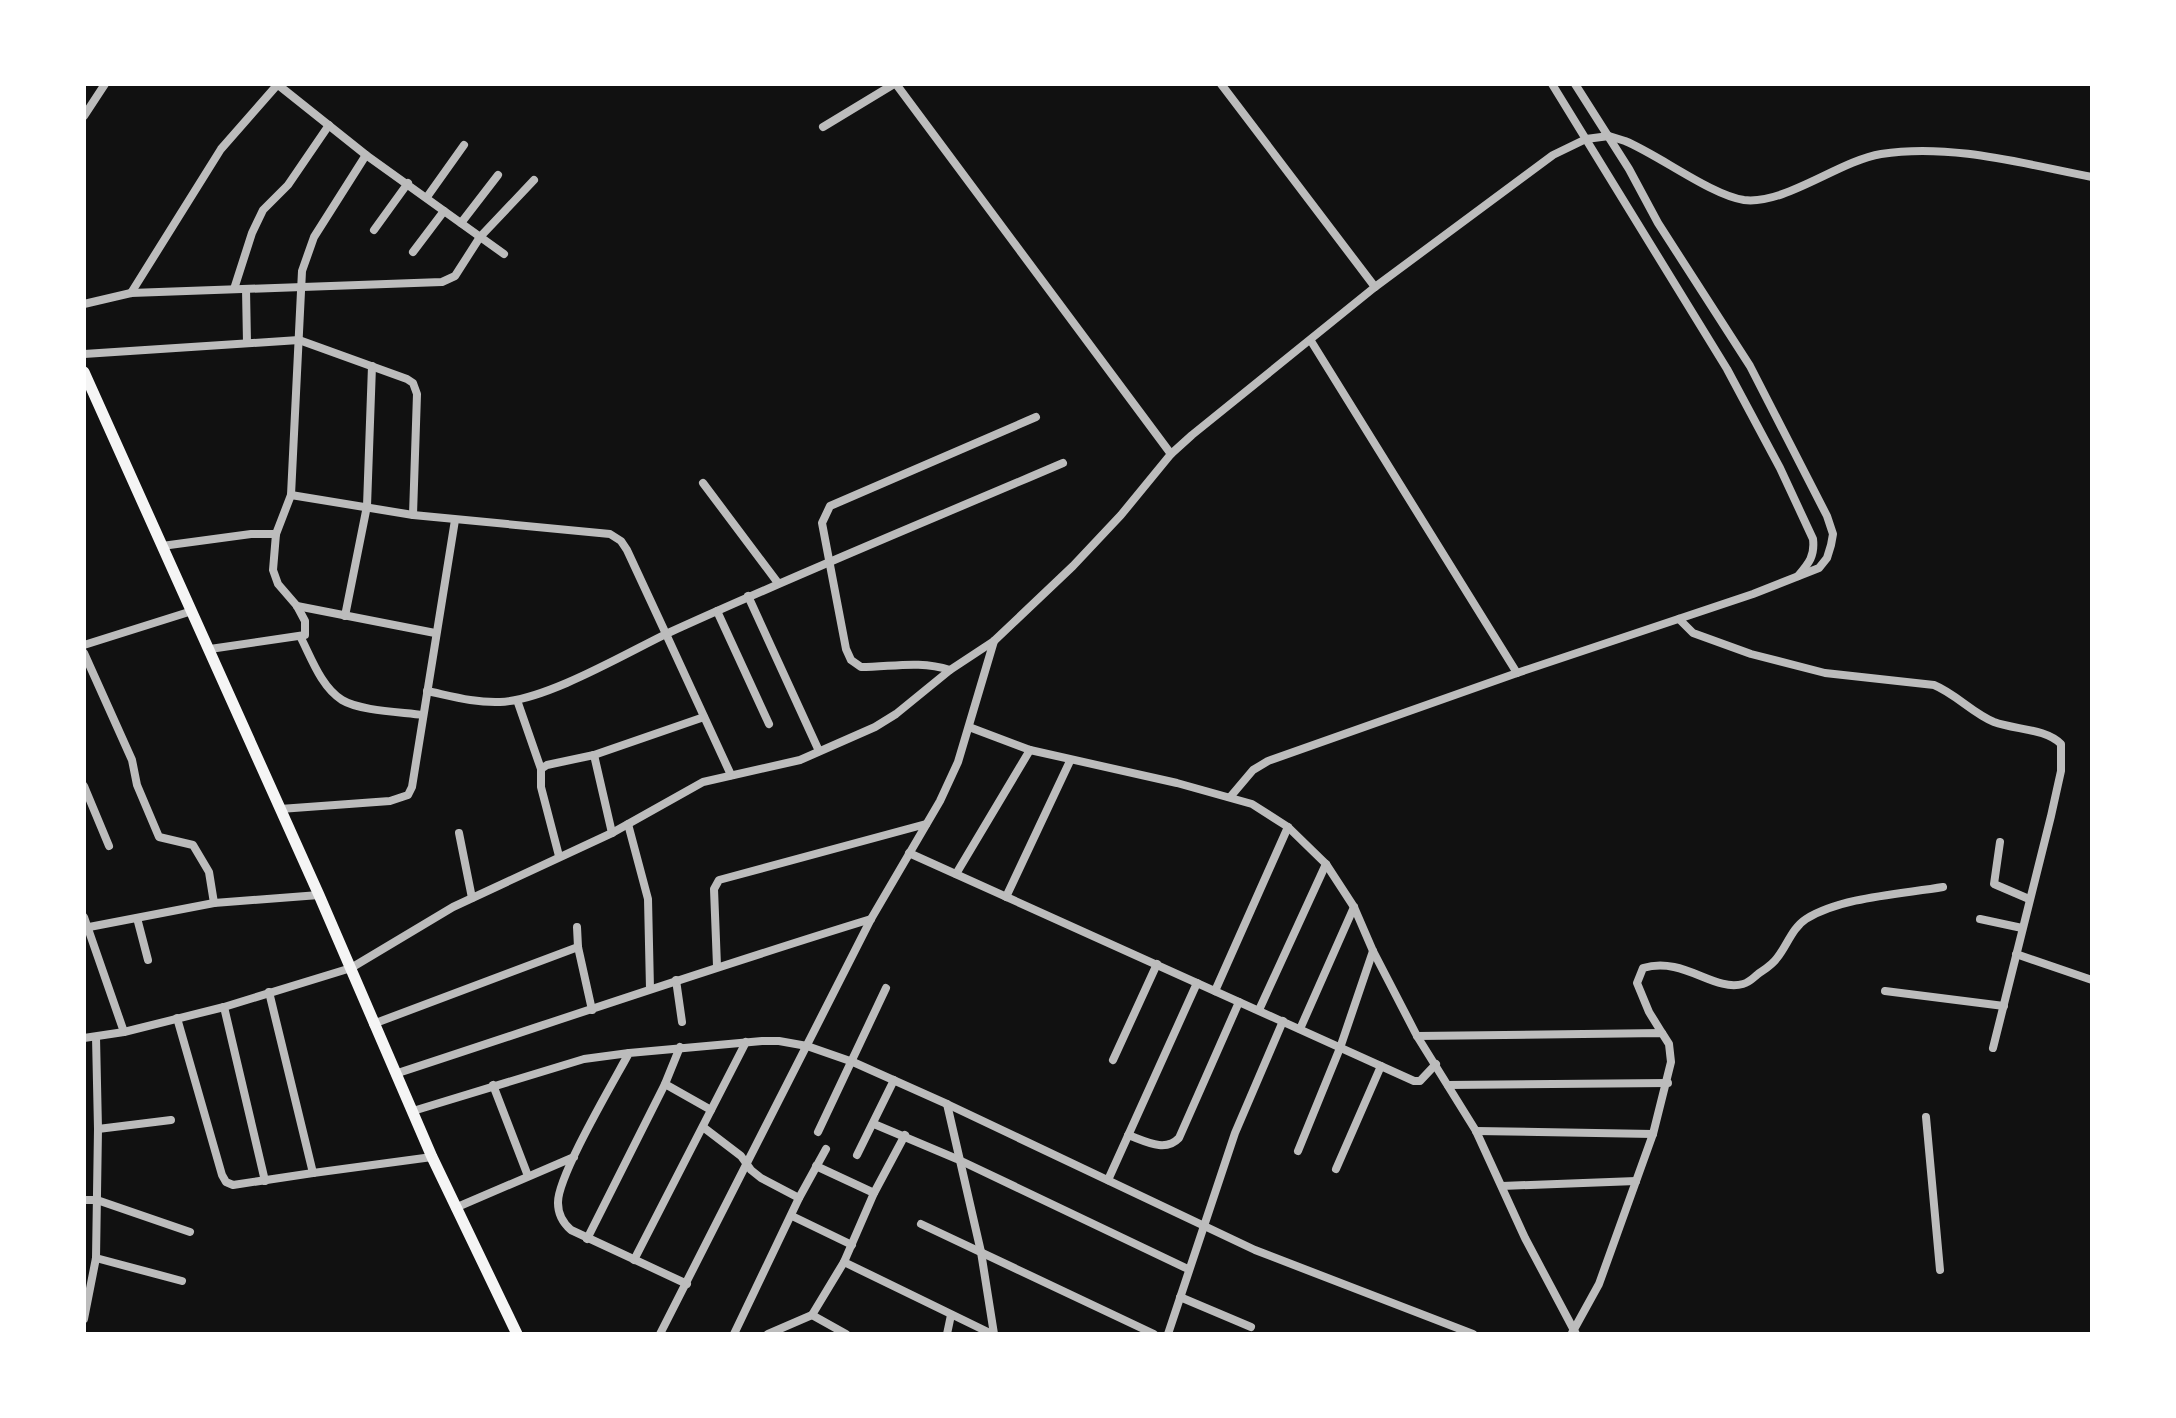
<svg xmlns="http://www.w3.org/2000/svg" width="2176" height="1418" viewBox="0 0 2176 1418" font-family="'Work Sans',sans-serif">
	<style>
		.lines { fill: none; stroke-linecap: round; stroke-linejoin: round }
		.minor { stroke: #bcbcbc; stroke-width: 8 }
		.secondary { stroke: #f5f5f5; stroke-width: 11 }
	</style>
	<rect width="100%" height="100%" fill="#111"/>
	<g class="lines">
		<g class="minor">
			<path d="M277,84L366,155L504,254"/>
			<path d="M896,84L1171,454"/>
			<path d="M1221,84L1375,287"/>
			<path d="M1552,84L1727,369L1780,468L1813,539C1815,556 1809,563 1798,576"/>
			<path d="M84,116L105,84"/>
			<path d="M823,127L894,84"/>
			<path d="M427,197L464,145"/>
			<path d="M461,223L498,175"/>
			<path d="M374,230L408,183"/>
			<path d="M413,252L444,211"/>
			<path d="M234,289L252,233L263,210L288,185L329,125"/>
			<path d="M246,289L247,343"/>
			<path d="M131,293L221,149L278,84"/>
			<path d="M84,304L131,293L442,282L455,276L480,237L534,180"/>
			<path d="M1311,341L1517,673"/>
			<path d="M84,354L299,340L407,379L413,383L417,394L413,515"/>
			<path d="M703,483L778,583"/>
			<path d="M291,495L413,515L610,534L621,541L627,550L666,634C797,574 930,520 1063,463"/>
			<path d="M162,546L251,534H276"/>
			<path d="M748,596L819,751"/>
			<path d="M297,606L435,633"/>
			<path d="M717,611L769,724"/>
			<path d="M345,616L367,506L372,366"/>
			<path d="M1679,619L1693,633L1751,654L1825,673L1934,685C1956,694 1972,713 1994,722C2015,730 2045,728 2061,744V771L2051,816L1993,1048"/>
			<path d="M300,636C311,657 321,687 342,700C360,711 402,712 423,715"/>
			<path d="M84,645L192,611"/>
			<path d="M210,649L305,635V621L297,606L278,584L273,570L276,534L291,495L302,271L314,237L366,155"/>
			<path d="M84,653L132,760L137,785L159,837L193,845L209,872L214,903"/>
			<path d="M950,670C919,660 892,667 861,667L851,660L846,649L822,523L830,506L1036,417"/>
			<path d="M427,691C451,696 475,703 500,702C546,700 623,655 666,634L731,775"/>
			<path d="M517,700L541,769"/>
			<path d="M969,727L1030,750L1177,783L1252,804L1288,827L1326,864L1354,907L1373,951L1417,1036L1476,1131L1525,1238L1576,1334"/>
			<path d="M594,755L612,833"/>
			<path d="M84,786L109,846"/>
			<path d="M1231,796L1253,770L1268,761L1517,673L1753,594L1819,568L1827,558L1831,545L1833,534L1827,516L1750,366L1658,223L1629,169L1575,84"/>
			<path d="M280,809L390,801L408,795L412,787L455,520"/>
			<path d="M628,824L648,899L650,989"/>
			<path d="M459,833L472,898"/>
			<path d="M2000,842L1994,884L2029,899"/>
			<path d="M909,853L1414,1081H1420L1436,1064"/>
			<path d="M559,856L541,787V769L547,765L594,755L704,717"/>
			<path d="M956,874L1030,750"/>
			<path d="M1006,897L1070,761"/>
			<path d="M84,917L124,1032"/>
			<path d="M137,918L148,960"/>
			<path d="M1980,919L2022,928"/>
			<path d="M577,927L578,947L592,1010"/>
			<path d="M84,928L214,903L319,895"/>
			<path d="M2016,954L2092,980"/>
			<path d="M717,966L714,889L719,880L926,824"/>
			<path d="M676,980L682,1022"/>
			<path d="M1215,991L1288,827"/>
			<path d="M1885,991L2004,1006"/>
			<path d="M224,1007L265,1181"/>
			<path d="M1259,1010L1326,864"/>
			<path d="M177,1018L222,1175L226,1182L233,1185L313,1173L269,992"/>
			<path d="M373,1024L578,947"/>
			<path d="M1300,1029L1354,907"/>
			<path d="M1662,1033L1649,1012L1637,983L1643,968C1684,956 1713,992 1743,984C1750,982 1753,978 1758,974C1765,969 1772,965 1777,958C1787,946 1792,928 1806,919C1841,897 1902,894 1943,887"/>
			<path d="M1417,1036L1662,1033L1669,1044L1671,1062L1653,1134L1599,1284L1572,1333"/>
			<path d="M84,1038L124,1032L224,1007L351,968L453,907L612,833L703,782L800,760L875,727L896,714L950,670L994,641L1073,566L1121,515L1171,454L1192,435L1375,287L1553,155L1586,139L1609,136L1625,141C1659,155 1711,195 1744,200C1785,205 1839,161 1881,154C1951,143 2024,164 2092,177"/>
			<path d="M1113,1060L1157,964"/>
			<path d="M395,1074C554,1022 711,968 871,919"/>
			<path d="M665,1084L711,1110"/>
			<path d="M493,1085L528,1176"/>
			<path d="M1448,1085L1668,1083"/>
			<path d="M947,1104L981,1252L994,1334"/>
			<path d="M413,1111L584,1059L629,1053"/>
			<path d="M1926,1117L1940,1270"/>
			<path d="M874,1124L957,1159L1188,1269"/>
			<path d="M703,1127L741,1156L751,1170L761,1178L799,1198"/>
			<path d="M98,1129L171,1120"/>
			<path d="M1476,1131L1653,1134"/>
			<path d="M818,1132L886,988"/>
			<path d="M1128,1135C1145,1141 1165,1153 1179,1138L1239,1002"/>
			<path d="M1298,1151L1340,1048L1373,951"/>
			<path d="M857,1155L894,1080"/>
			<path d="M816,1166L874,1193"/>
			<path d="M1336,1169L1381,1066"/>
			<path d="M313,1173L432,1157"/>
			<path d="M1108,1180L1197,983"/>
			<path d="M1502,1186L1636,1181"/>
			<path d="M84,1200H97L190,1232"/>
			<path d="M455,1208L574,1157"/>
			<path d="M792,1216L852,1245"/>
			<path d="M921,1224L1154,1334"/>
			<path d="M587,1239L665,1084L680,1047"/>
			<path d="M96,1258L182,1281"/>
			<path d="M634,1260L746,1042"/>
			<path d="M844,1262L874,1193L905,1135"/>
			<path d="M687,1284L571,1230C563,1223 558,1215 558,1203C557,1177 614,1081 629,1053L762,1041H779L807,1046L853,1062L947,1104L1255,1250L1473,1334"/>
			<path d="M1180,1297L1251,1327"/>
			<path d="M812,1315L846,1334"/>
			<path d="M84,1319L96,1258L98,1129L96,1037"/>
			<path d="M660,1334L871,919L940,801L958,762L994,641"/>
			<path d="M734,1334L799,1198L826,1149"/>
			<path d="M768,1334L812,1315L844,1262L992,1334"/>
			<path d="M947,1334L951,1315"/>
			<path d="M1168,1334L1235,1133L1283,1021"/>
		</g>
		<path class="secondary" d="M84,372L319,895L432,1157L517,1334"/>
	</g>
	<rect width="2176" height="1418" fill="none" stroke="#ffffff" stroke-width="172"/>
</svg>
